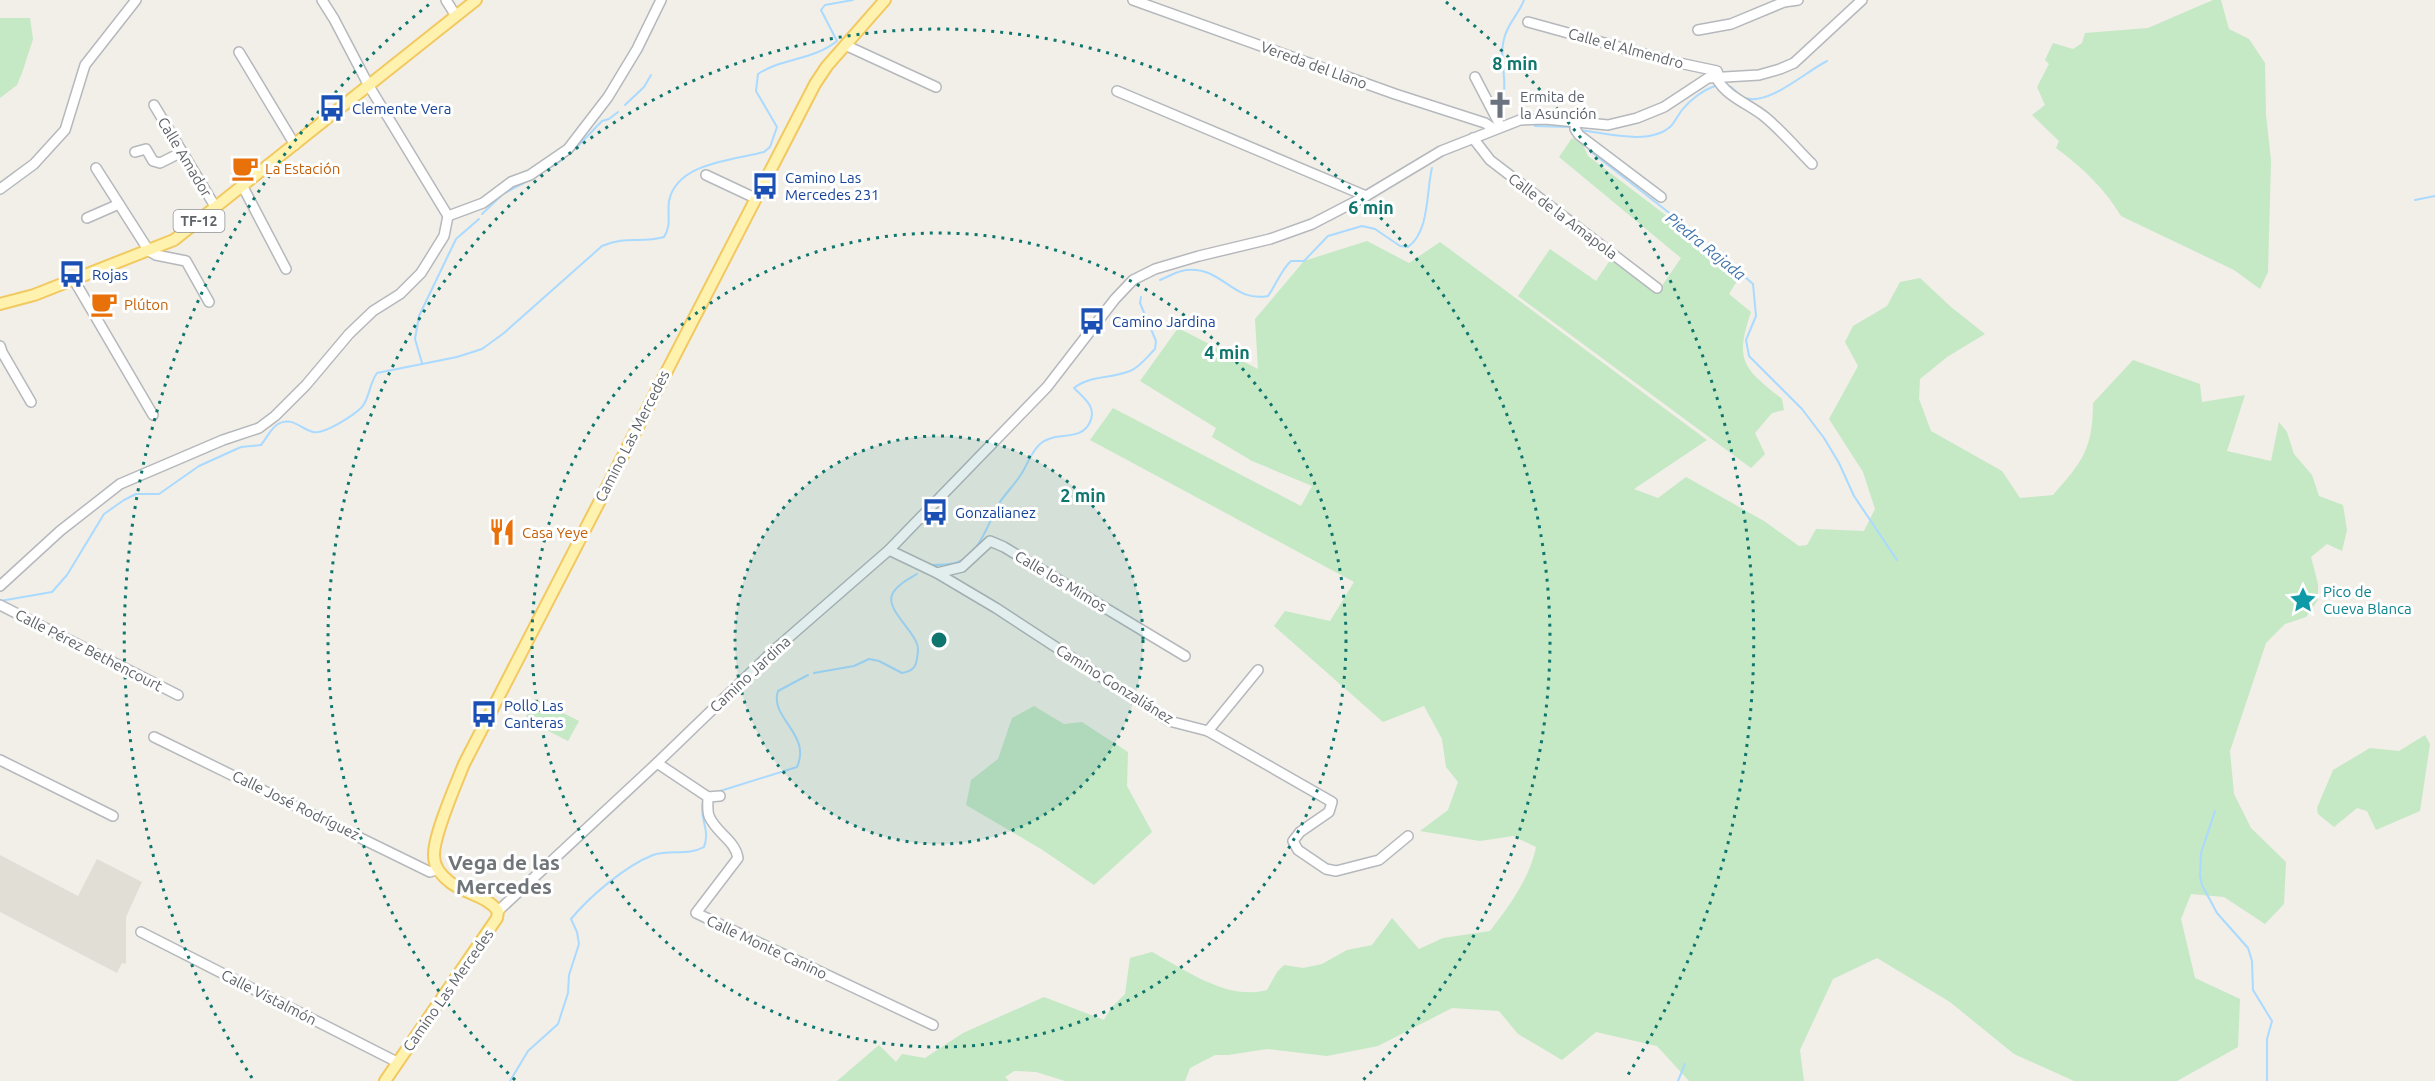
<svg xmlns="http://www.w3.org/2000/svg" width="2435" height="1081" viewBox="0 0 2435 1081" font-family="Ubuntu,sans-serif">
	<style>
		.education { fill: #e1ded6 }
		.green { fill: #c5e8c5 }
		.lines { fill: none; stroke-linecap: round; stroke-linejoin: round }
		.stream { stroke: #aadaff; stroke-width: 2 }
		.minor-casing { stroke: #b5b8bc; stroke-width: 12 }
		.major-casing { stroke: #f2c960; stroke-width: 14 }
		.minor { stroke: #fff; stroke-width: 9 }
		.major { stroke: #fff2af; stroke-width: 10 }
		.ring { fill: none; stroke: #0f766e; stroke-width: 3; stroke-dasharray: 3 6 }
		.labels { text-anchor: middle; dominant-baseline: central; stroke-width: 6; stroke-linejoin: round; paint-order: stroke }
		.shield { fill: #fff; stroke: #8f9295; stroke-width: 1.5 }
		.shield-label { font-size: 14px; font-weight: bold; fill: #5f6368 }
		.street-label { font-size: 15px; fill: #5f6368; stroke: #fff }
		.worship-label { font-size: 15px; fill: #5b616d; stroke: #fff; text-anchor: start }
		.transit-label { font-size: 15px; fill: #164399; stroke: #fff; text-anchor: start }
		.food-label { font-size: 15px; fill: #c56008; stroke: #fff; text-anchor: start }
		.culture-label { font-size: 15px; fill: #0d838f; stroke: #fff; text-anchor: start }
		.water-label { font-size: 16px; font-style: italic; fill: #4174aa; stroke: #fff }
		.district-label { font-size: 21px; font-weight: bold; fill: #70757a; stroke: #fff }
		.centre { fill: #0f766e; stroke: #fff; stroke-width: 3 }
		.ring-label { font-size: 18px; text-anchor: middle; font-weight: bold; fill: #0f766e; stroke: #fff; stroke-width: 6; stroke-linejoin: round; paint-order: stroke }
	</style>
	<rect width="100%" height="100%" fill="#f1efe8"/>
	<path class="education" d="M0,855L78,896L97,859L142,882L126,917V964L122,963L117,973L0,912Z"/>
	<g class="green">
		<path d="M2213,0H2221L2229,29L2249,39L2265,63L2266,115L2271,160L2268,272L2260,289L2234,270L2121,216C2105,189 2081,166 2056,148L2059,141L2032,115L2045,105L2037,87L2049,64L2045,60L2053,43L2073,49L2082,43L2085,33L2148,28Z"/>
		<path d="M0,18H30L33,39L22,73L17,85L0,98Z"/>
		<path d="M1572,138L1583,145L1588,156L1676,223L1737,281L1729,294L1751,312C1734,362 1744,368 1782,399L1784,410L1772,413L1755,433L1765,454L1751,468L1518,296L1550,249L1596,281L1612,257L1657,293L1681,258L1559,157Z"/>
		<path d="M1367,241L1409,263L1440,242L1707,440L1634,489L1658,498L1686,477L1764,521L1799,546L1807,545L1816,529L1864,531L1875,509L1863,472L1829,419L1858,366L1845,342L1853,326L1887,306L1900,282L1920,278L1951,307L1985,334L1947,357L1920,379L1919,399L1931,431L2002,471L2020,498L2053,495C2082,462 2093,449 2093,403L2133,360L2200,384L2202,402L2245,395L2227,451L2271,461L2279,422L2287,432L2294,454L2312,475L2319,496L2343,505L2347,530L2342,551L2327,544L2311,557L2318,584V600L2306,617L2285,624L2266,643L2230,751L2234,794L2251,828L2286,862L2284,904L2265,924L2224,897L2191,894L2181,919L2195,978L2240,999L2238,1047L2177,1081H2074L2014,1054L1950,1002L1877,958L1833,979L1800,1050L1804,1081H1689L1657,1046L1596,1032L1562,1060L1518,1034L1499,1011L1452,1008L1378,1046L1327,1056L1267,1049L1228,1055H1215L1190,1068L1185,1081H1065L1036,1072L1014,1071L1005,1077L1009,1081H837L879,1045L896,1062L902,1054L925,1058L963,1033L1044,997L1104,1020L1111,1008L1125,994L1130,958L1152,952C1186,970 1227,1001 1267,990L1277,972L1284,965L1303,968L1322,964L1347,950L1372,945L1392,918L1419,949L1443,938L1490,931C1509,906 1530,878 1536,847L1513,836L1480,841L1420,831L1448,810L1458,782L1446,767L1442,739L1424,706L1383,722L1274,626L1285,611L1330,621L1354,582L1090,440L1113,408L1301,506L1312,486L1252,461L1212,437L1216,428L1140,381L1178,328L1258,369L1255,319L1304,261Z"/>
		<path d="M535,699L579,721L568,741L525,719Z"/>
		<path d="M1034,706L1064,724L1082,722L1128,752L1127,786L1152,832L1094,885L1041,849L966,805L971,780L998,759L1012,718Z"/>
		<path d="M2425,735L2430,744L2420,811L2376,830L2367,811L2357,808L2334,827L2318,814L2317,808L2333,770L2370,748L2399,751Z"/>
	</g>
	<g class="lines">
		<g class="stream">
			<path d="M1725,85L1731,87L1740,95"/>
			<path d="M1504,92C1506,73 1499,57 1504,39C1507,24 1519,14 1524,0"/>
			<path d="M1745,98C1769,106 1805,72 1827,61"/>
			<path d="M625,105L644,87L651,75"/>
			<path d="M1535,126L1569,127"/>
			<path d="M1580,130C1606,133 1650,146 1671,126C1675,122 1678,115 1682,110C1690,100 1703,90 1715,86"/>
			<path d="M1588,147L1590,151L1695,233L1753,284L1756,316L1746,340L1749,356L1802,409L1824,438L1839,463L1854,496L1897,560"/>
			<path d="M539,174L558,163L575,149L602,121L609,119L618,112"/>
			<path d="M2415,200L2435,196"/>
			<path d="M482,214L503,194L531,179"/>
			<path d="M1160,280C1168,277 1177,271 1186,270C1223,266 1232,303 1268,296C1276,285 1281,270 1291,261H1304L1328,236L1362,226L1375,229L1400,246L1408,247C1430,231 1426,192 1432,168"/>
			<path d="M422,363L415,339L419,316L456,239L479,219"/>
			<path d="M932,565C939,565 948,565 955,563C980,556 988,522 1000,502C1006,493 1014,485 1020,476C1027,466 1030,454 1039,445C1053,430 1081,443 1090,422C1097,407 1084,398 1074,388C1090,375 1111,379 1130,371C1139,368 1148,356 1155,349L1156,341L1140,303L1141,297"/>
			<path d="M0,601L52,592L67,575L104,514L124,500L136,494H159L199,466L241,447L261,445C267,438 270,429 278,424C292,416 301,429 313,432C324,435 354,415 362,407C370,397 369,384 377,373L457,357L482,349L504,333L602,246C627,235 640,244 664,237C672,224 667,215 669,201C677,162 735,160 764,152L770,147L777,127L756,91L758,74C782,58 814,60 837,41L821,10L825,5L853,0"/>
			<path d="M814,673L854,666L869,659L879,661L902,673C912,671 916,668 917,658C918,653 919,649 917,644C913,630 886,609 892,595C896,585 909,579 917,574"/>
			<path d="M717,792L797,767C812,734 769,718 778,691L808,675"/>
			<path d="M2215,811L2201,853L2200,876L2202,885L2217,913L2248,948L2252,961L2253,990L2272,1021L2267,1039V1081"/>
			<path d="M510,1081L528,1051L558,1024L568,993L569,975L579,944L577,932L571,919C589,897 625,866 653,855C669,849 688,856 704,847C711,830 698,816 703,801"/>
			<path d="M1678,1081L1685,1064"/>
		</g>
		<defs>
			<g id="minor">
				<path d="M322,0L334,19L369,86L448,216"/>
				<path d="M446,0L456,16"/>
				<path d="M1133,0L1395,94L1485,123L1494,129"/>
				<path d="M1528,22L1670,61L1717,71L1720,79"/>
				<path d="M1698,30L1731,24L1784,2L1798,0"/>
				<path d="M845,45L936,87"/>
				<path d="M239,52L295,145"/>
				<path d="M1475,77L1501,127"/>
				<path d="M1717,79C1727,97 1749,104 1765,117C1782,131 1797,149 1812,164"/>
				<path d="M1117,91L1366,196"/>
				<path d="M154,105L216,208"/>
				<path d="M1576,122L1575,129L1579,135L1661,197"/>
				<path d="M1473,138L1490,160L1657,288"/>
				<path d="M135,152L146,149L153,161L160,163L182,152"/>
				<path d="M96,168L149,251L156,255L186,261L209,302"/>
				<path d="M706,175L755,198"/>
				<path d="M243,187L286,269"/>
				<path d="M0,189L34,164L65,130L85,65L136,0"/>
				<path d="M87,218L119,204"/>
				<path d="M74,280L153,415"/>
				<path d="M0,346L2,352L31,402"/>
				<path d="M889,550L937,573L996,608L1169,721L1208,731L1332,802L1329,812L1300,832L1293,841L1298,850L1326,869L1336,871L1379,860L1408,836"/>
				<path d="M937,573L962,567L990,541L1004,547L1185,656"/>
				<path d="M0,586L60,531L120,484L223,440L259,428L275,416L306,385L349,334L373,311L400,294L421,273L444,236L448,216L483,203L511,182L530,175L568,149L608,97L637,49L661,0"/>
				<path d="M0,605L178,695"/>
				<path d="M1208,731L1258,670"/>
				<path d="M154,737L430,872L438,869"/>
				<path d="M0,760L113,816"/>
				<path d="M657,763L708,797L720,796"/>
				<path d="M708,797C708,803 707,810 709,816C716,833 735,840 738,858L696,913L933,1025"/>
				<path d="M498,911L657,763L772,652L889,550L1047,387L1115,299L1133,280L1155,269L1199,256L1270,239L1312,224L1366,196L1441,151L1520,120L1545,119L1608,125L1637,118L1664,107L1708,78L1759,75L1780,69L1794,63L1862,0"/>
				<path d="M141,932L397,1062"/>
			</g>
			<g id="major">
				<path d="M0,304L34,295L174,240L476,0"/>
				<path d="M385,1081L497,918L498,911C487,896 466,894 451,883C443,877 434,867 434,856C433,836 456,784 464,764L815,84L827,66L885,0"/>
			</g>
		</defs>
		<use href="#minor" class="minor-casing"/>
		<use href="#major" class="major-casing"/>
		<use href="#minor" class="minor"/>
		<use href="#major" class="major"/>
	</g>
	<circle cx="939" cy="640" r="204" fill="#0f766e" fill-opacity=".12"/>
	<g class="ring">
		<circle cx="939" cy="640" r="204"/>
		<circle cx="939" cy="640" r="407"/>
		<path d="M515 1080A611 611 0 1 1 1363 1080"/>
		<path d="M252 1078A815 815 0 0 1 432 2M1446 2A815 815 0 0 1 1626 1078"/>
	</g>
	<defs>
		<symbol id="church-bare" viewBox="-9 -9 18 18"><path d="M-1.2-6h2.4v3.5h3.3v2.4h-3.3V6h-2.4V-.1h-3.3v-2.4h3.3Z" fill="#6b7280" stroke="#fff" stroke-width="2.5" paint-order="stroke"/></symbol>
		<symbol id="bus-bare" viewBox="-9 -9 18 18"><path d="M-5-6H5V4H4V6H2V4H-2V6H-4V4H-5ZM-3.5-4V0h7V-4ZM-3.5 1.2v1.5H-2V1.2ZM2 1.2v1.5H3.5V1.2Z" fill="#1a4fb4" stroke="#fff" stroke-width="2.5" paint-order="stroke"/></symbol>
		<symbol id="cafe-bare" viewBox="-9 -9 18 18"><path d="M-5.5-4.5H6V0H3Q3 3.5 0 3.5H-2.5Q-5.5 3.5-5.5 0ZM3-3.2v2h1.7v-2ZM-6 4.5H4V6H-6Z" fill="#e8710a" stroke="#fff" stroke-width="2.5" paint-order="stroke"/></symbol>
		<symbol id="restaurant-bare" viewBox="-9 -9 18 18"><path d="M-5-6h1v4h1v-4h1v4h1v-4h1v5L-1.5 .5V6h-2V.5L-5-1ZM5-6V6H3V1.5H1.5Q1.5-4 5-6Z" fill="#e8710a" stroke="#fff" stroke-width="2.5" paint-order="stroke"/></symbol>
		<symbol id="sight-bare" viewBox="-9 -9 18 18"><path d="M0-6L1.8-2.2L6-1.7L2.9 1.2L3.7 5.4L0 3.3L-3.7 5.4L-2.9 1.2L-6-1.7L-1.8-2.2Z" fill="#0f9aa8" stroke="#fff" stroke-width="2.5" paint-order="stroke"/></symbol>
	</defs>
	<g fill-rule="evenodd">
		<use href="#church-bare" x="1481" y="86" width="38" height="38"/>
		<use href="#bus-bare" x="313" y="89" width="38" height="38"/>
		<use href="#cafe-bare" x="226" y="149" width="38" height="38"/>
		<use href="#bus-bare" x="746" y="167" width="38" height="38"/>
		<use href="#bus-bare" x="53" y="255" width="38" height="38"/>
		<use href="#cafe-bare" x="85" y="285" width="38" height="38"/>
		<use href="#bus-bare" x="1073" y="302" width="38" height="38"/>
		<use href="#bus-bare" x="916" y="493" width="38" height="38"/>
		<use href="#restaurant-bare" x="483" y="513" width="38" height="38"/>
		<use href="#sight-bare" x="2284" y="581" width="38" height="38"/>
		<use href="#bus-bare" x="465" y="695" width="38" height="38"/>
	</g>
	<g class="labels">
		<rect class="shield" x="173.5" y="210" width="51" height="22" rx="4.5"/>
		<g class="shield-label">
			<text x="199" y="221">TF-12</text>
		</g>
		<g class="street-label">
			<text transform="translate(1626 48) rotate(15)">Calle el Almendro</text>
			<text transform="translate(1314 65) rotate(20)">Vereda del Llano</text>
			<text transform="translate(185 157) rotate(59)">Calle Amador</text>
			<text transform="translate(1563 216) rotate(37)">Calle de la Amapola</text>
			<text transform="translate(632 436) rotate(-63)">Camino Las Mercedes</text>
			<text transform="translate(1061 581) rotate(31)">Calle los Mimos</text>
			<text transform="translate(89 650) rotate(27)">Calle Pérez Bethencourt</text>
			<text transform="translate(750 674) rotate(-43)">Camino Jardina</text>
			<text transform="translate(1115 684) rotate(32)">Camino Gonzaliánez</text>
			<text transform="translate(296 805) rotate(26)">Calle José Rodríguez</text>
			<text transform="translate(767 947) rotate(25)">Calle Monte Canino</text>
			<text transform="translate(448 990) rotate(-55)">Camino Las Mercedes</text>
			<text transform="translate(269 997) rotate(27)">Calle Vistalmón</text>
		</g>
		<g class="worship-label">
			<text x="1520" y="96">Ermita de<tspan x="1520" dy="17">la Asunción</tspan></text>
		</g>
		<g class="transit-label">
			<text x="352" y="108">Clemente Vera</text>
			<text x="785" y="177">Camino Las<tspan x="785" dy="17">Mercedes 231</tspan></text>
			<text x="92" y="274">Rojas</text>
			<text x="1112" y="321">Camino Jardina</text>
			<text x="955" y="512">Gonzalianez</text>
			<text x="504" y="705">Pollo Las<tspan x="504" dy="17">Canteras</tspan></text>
		</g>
		<g class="food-label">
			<text x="265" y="168">La Estación</text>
			<text x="124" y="304">Plúton</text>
			<text x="522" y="532">Casa Yeye</text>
		</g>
		<g class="culture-label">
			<text x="2323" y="591">Pico de<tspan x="2323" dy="17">Cueva Blanca</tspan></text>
		</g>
		<g class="water-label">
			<text transform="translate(1706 246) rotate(39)">Piedra Rajada</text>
		</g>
		<g class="district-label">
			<text x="504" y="862">Vega de las<tspan x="504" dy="24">Mercedes</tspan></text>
		</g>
	</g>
	<circle cx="939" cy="640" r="9" class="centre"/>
	<g class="ring-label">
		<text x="1515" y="70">8 min</text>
		<text x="1371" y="214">6 min</text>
		<text x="1227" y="359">4 min</text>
		<text x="1083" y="502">2 min</text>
	</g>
</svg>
